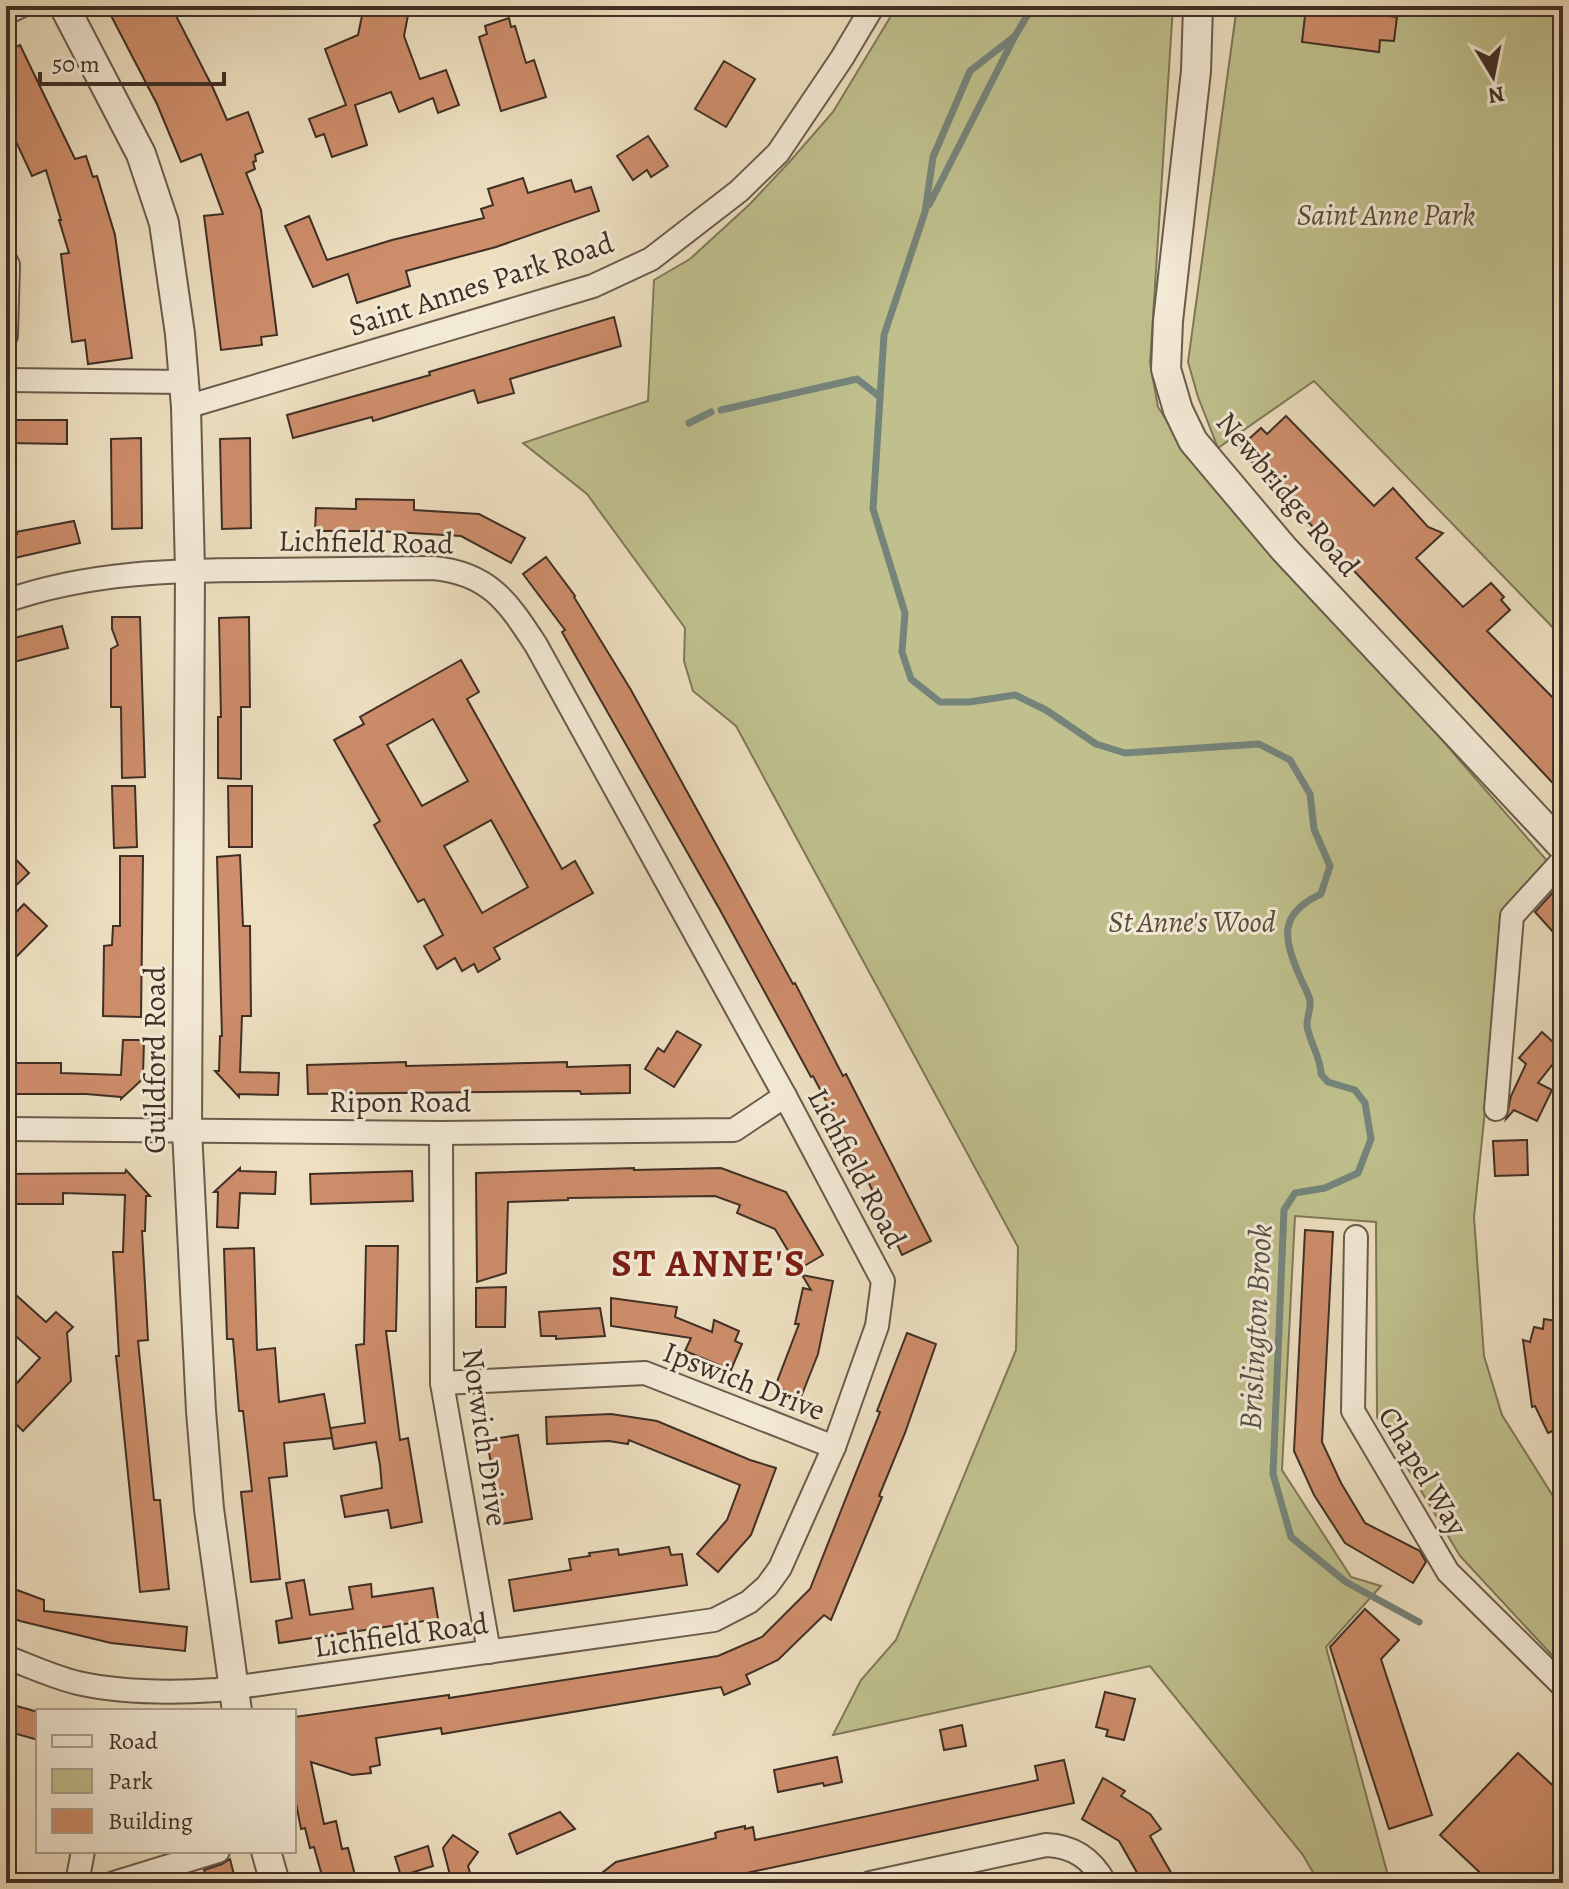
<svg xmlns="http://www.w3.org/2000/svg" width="1569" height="1889" viewBox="0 0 1569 1889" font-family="Alegreya,serif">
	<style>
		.green { fill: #bfc08d; stroke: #7f7859; stroke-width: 2 }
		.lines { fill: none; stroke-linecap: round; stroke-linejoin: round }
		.stream { stroke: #75847b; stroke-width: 7 }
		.building { fill: #ce8d6b; stroke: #3f2f25; stroke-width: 2; fill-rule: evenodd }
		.minor-casing { stroke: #6a5b4c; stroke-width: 26 }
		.tertiary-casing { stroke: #6a5b4c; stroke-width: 32 }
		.minor { stroke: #f3ead6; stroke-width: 22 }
		.tertiary { stroke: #f3ead6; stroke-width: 28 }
		.labels { text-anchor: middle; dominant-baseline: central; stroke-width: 6; stroke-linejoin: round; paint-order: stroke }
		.park-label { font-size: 30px; font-style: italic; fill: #594c3a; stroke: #f3ead6 }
		.street-label { font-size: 30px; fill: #3f2f25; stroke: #f3ead6 }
		.water-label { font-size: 32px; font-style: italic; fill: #565249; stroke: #f3ead6 }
		.district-label { font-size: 38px; font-weight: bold; letter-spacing: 2px; fill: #7a1f14; stroke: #f3ead6 }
	</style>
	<rect width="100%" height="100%" fill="#eddfc0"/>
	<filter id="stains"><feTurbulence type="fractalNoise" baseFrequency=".0025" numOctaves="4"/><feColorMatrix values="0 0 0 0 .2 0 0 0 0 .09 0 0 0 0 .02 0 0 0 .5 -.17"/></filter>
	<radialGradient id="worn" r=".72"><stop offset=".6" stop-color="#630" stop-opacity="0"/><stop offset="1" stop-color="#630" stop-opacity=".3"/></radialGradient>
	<g class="green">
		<path d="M897,6H1173L1150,363L1158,407L1174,432L1549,863L1511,900L1502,946L1474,1217L1484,1356L1502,1415L1563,1512V1667L1460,1556L1377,1417L1376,1222L1295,1216L1282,1470L1351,1577L1381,1586L1326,1647L1390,1883H1319L1303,1855L1150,1666L833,1735L861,1680L896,1640L1016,1350L1018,1247L736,726L693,691L684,661L685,628L587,494L523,443L648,401L654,280L690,259L750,204L792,159L833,112Z"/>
		<path d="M1237,6H1563V638L1314,381L1218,448L1198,397L1188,362Z"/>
	</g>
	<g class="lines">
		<g class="stream">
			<path d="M1033,6L1015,36L970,71L933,157L925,212L884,335L873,509L905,613L902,652L911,679L940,702H969L1015,695L1046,710L1096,744L1125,753L1259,744L1290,760L1310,794L1314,829L1330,866L1321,894C1278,914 1283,937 1300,977C1303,984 1308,993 1310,1000C1311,1008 1307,1017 1307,1025C1309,1042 1321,1057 1321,1074L1328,1082L1355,1090L1365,1103L1371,1139L1358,1173L1325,1188L1295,1193L1284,1210L1273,1474L1291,1537L1346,1582L1419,1622"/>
			<path d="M929,205L1014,38"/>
			<path d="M721,410L857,379L880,397"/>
			<path d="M689,423L711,412"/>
		</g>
	</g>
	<g class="building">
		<path d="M106,6H171L213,88L227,120L248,112L263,152L255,155L256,161L253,162L255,169L246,173L261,210L277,335L261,337L262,345L221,350L204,216L223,214L201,154L181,162L157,104Z"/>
		<path d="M364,6H389L409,10L404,36L420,79L446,70L459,105L438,113L433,98L399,112L391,92L355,105L367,145L332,157L324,134L316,137L309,119L346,105L325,49L358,35Z"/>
		<path d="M1306,7L1397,17L1394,41L1380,40L1379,52L1302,42Z"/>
		<path d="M509,18L511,27L515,26L526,63L534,60L546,97L501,111L479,37L487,34L485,26Z"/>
		<path d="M20,45L75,159L86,156L93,177L97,176L115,235L132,358L88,364L85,340L72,342L61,254L69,253L59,220H61L46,170L32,176L6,120V53Z"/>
		<path d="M724,61L755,79L726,127L695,109Z"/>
		<path d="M648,136L668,166L651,177L647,170L633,180L617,156Z"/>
		<path d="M523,178L528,193L571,180L575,192L591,187L599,211L496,247L406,271L410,286L357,303L348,274L313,287L285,226L309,216L327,260L392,240L484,218L481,209L493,205L488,189Z"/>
		<path d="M614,317L621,346L510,379L514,393L478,403L474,390L373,421L372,417L293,438L287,415L430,375L429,372Z"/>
		<path d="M1286,416L1374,506L1393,488L1428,527L1443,533L1416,558L1463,607L1491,583L1504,597L1501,600L1510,610L1487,631L1563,708V794L1239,448L1261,428L1267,434Z"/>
		<path d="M6,420H67V444L6,443Z"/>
		<path d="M141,438L142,528L112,529L111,439Z"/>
		<path d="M250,438L251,528L222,529L220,439Z"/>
		<path d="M356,499L414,500V510L479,514L525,538L511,563L461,536L377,531H315L316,508L356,509Z"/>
		<path d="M74,521L80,543L6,560V537L17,534L16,532Z"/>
		<path d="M546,557L575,596L574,597L631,690L793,984L795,983L843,1076L846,1074L931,1241L902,1255L867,1179L813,1076L811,1077L720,910L562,632L565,630L523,574Z"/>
		<path d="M112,617H140L145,777L122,778L121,707H111V649L118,645L112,629Z"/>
		<path d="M249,617L250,707H241V779L218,778V717H221L219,618Z"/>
		<path d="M62,626L68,648L6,664V640Z"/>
		<path d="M461,660L479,692L467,699L562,869L575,861L593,893L494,948L500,959L478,972L474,964L462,971L455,958L437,969L424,946L443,935L424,899L418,902L374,825L380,821L334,740L364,724L360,717ZM433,719L468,781L422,806L387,745ZM491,820L528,887L482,913L444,846Z"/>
		<path d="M112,786H135L137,847L114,848Z"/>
		<path d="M228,786H252V847H229Z"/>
		<path d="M6,849L29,873L6,895Z"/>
		<path d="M240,855L243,926H250L251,1016H242L240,1072L279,1073L278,1095L239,1094V1097L215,1071H219L220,1036H222L217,857Z"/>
		<path d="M120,856H143L141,1017L103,1016L104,946L112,945L113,926H120Z"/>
		<path d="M1555,890L1563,899V943L1535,912Z"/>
		<path d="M24,904L47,926L6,967V923Z"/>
		<path d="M677,1031L701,1045L674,1087L645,1069L658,1048L664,1052Z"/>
		<path d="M1542,1032L1563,1051L1538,1083L1552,1090L1537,1121L1514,1110L1506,1119L1511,1096L1526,1064L1519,1058Z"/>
		<path d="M123,1040H144L143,1075H147L121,1099V1097L86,1094H6V1063H61V1073L121,1075Z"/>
		<path d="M406,1062V1066L567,1062V1067L630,1065V1093L581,1094L580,1091L308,1094L307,1065Z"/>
		<path d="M1527,1140L1528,1175L1495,1176L1493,1141Z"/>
		<path d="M240,1168V1171L276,1172L275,1194L240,1193L238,1228L217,1227L218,1192H214Z"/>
		<path d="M634,1168V1170L721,1168L786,1192L823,1255L799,1269L775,1229L737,1213L740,1205L715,1196L568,1198V1200L508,1202L506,1273L477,1282L476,1173Z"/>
		<path d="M126,1170L150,1196H146L145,1231H142L148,1340L138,1341L154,1500H160L169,1589L140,1592L116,1356H119L113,1252H123L125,1195L63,1193V1204H6V1174L125,1173Z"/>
		<path d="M412,1171L413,1201L311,1204L310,1174Z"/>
		<path d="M1305,1230L1333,1232L1322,1442L1341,1483L1365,1523L1420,1551L1426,1562L1413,1583L1345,1543L1314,1495L1294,1451Z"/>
		<path d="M366,1246H398L396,1331H386L400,1440L408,1438L422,1522L391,1528L388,1510L345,1517L341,1496L382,1488L380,1465L376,1442L334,1449L330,1428L365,1423L356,1345L364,1344Z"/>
		<path d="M254,1248L257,1350L275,1348L279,1402L324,1394L332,1438L284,1443L287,1476L269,1478L280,1579L251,1582L241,1492L252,1491L243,1411H239L233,1339H227L224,1249Z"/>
		<path d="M802,1275L833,1281L818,1354L801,1397L775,1387L799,1324H795L803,1288L811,1290Z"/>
		<path d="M6,1286L46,1322L56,1312L73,1327L67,1333L71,1381L23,1431L16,1424L6,1434V1395L40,1358L6,1327Z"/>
		<path d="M506,1287L505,1327H476V1288Z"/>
		<path d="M611,1298L677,1307L675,1317L712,1332L714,1320L739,1331L735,1341L742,1344L731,1370L685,1351L691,1338L611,1326Z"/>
		<path d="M600,1308L605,1336L556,1339V1336H541L539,1312Z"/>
		<path d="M1544,1319L1563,1322V1427L1548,1433L1535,1406L1532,1407L1523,1340L1530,1342L1534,1327L1543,1329Z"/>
		<path d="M907,1333L936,1344L905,1433L879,1496L882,1497L831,1620L824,1615L778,1660L746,1675L750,1684L724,1695L721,1687L442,1734L441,1728L376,1738L380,1765L370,1767L371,1773L352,1775L311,1762L324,1824L336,1821L342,1849L348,1848L357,1883H324L314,1847L310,1848L305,1828L301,1829L294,1793V1717L449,1695V1698L718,1656L762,1637L810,1589L880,1412L877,1411Z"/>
		<path d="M611,1414L657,1421L750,1460L776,1468L751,1535L718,1572L697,1554L727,1520L740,1485L629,1440L628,1444L609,1441L547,1444L546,1417Z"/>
		<path d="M518,1435L532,1519L501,1524L487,1440Z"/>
		<path d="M669,1547L671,1555L682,1554L687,1585L514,1611L509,1580L571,1570L569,1559L590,1556L589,1553L618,1549L619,1555Z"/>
		<path d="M304,1580L310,1615L353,1609L349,1587L371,1584L372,1597L433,1588L438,1619L279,1643L276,1621L292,1618L286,1583Z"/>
		<path d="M6,1586L44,1600V1611L187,1627L185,1651L111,1643L20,1621L6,1615Z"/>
		<path d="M1365,1609L1399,1640L1381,1659L1432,1815L1389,1829L1330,1647Z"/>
		<path d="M1105,1692L1135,1699L1124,1740L1106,1736L1108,1730L1096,1727Z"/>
		<path d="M6,1703L38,1712V1740L6,1731Z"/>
		<path d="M962,1725L966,1746L944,1750L940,1730Z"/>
		<path d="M1518,1753L1563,1795V1877L1557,1883H1491L1440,1835Z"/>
		<path d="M837,1757L842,1782L824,1786L823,1783L778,1792L774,1770Z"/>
		<path d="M1064,1760L1074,1803L700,1883H589L616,1862L716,1838L715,1833L717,1832L745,1826V1829L753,1827L755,1840L1038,1780L1035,1766Z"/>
		<path d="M1103,1778L1125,1791L1121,1796L1150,1814L1161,1829L1150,1836L1177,1883H1143L1119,1841L1082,1819Z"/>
		<path d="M560,1812L575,1829L517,1854L509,1834Z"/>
		<path d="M453,1835L478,1852L468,1866L473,1883H452L443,1848Z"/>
		<path d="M428,1846L433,1866L401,1876L395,1857Z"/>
		<path d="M230,1859L236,1883H208L204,1870L222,1864Z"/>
	</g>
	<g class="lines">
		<defs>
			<g id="minor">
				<path d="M6,13L21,6"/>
				<path d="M6,261L8,265L6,336"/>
				<path d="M6,380L185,382"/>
				<path d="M186,407L593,286L651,259L739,191L778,153L842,58L873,6"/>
				<path d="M6,601C88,572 175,570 261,570C318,569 376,569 433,568C489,573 508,602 536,645L785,1096L883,1281L877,1326L834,1447L780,1568L767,1586L749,1602L714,1620L217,1690C171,1693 123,1693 78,1683C53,1677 30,1666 6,1657"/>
				<path d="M1496,1109L1512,916L1563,860"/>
				<path d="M6,1129L441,1133L734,1130L785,1096"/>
				<path d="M441,1133L442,1383L489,1652"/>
				<path d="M1356,1237L1353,1411L1448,1572L1563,1686"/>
				<path d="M442,1383L645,1373L834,1447"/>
				<path d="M77,1883L83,1851"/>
				<path d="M114,1883L218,1851"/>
				<path d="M870,1883L1046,1845C1074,1846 1092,1859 1105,1883"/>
			</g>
			<g id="tertiary">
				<path d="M64,6L141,154L164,223L180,334L186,407L190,570L187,1130L201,1411L209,1509L237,1711"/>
				<path d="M1198,6L1196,71L1168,321L1166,369L1178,410L1193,441L1284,549L1563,847"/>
				<path d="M266,1851L275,1883"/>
			</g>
		</defs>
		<use href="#minor" class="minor-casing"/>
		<use href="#tertiary" class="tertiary-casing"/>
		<use href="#minor" class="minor"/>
		<use href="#tertiary" class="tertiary"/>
	</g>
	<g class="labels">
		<g class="park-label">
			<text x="1386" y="215">Saint Anne Park</text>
			<text x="1192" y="922">St Anne's Wood</text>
		</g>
		<g class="street-label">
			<text transform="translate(481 284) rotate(-18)">Saint Annes Park Road</text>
			<text transform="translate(1288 494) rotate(50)">Newbridge Road</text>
			<text transform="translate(366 542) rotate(1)">Lichfield Road</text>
			<text transform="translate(155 1060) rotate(-90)">Guildford Road</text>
			<text x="400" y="1102">Ripon Road</text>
			<text transform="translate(857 1168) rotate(62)">Lichfield Road</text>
			<text transform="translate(744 1381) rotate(21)">Ipswich Drive</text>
			<text transform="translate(485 1437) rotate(82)">Norwich Drive</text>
			<text transform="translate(1423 1471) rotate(59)">Chapel Way</text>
			<text transform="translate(401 1635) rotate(-8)">Lichfield Road</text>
		</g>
		<g class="water-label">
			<text transform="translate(1255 1327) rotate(-87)">Brislington Brook</text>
		</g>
		<g class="district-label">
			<text x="709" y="1263">ST ANNE'S</text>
		</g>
	</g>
	<rect width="1569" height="1889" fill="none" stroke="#eddfc0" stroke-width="32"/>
	<rect x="8" y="8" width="1553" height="1873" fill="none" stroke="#3f2f25" stroke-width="4"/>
	<rect x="16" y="16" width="1537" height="1857" fill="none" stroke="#3f2f25" stroke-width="2"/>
	<rect x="36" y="1709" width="260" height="144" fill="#f3ead6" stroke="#ab9f8f" stroke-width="2"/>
	<rect x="52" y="1735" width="40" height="12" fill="#f3ead6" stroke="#ab9f8f" stroke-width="2"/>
	<text x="108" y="1749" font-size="24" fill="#3f2f25">Road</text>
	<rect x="52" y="1769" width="40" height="24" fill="#bfc08d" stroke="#ab9f8f" stroke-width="2"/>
	<text x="108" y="1789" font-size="24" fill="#3f2f25">Park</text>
	<rect x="52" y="1809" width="40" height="24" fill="#ce8d6b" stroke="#ab9f8f" stroke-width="2"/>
	<text x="108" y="1829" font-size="24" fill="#3f2f25">Building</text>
	<g transform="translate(1493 76) rotate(170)" stroke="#f3ead6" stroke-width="6" paint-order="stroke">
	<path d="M0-6L14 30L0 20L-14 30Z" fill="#3f2f25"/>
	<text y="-12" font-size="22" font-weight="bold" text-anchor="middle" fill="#3f2f25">N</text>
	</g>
	<path d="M40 72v12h184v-12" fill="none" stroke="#3f2f25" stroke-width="4"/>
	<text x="52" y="72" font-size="24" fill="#3f2f25" stroke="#f3ead6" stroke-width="6" paint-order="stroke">50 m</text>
	<rect width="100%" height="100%" filter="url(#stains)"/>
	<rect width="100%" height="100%" fill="url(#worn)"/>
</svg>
